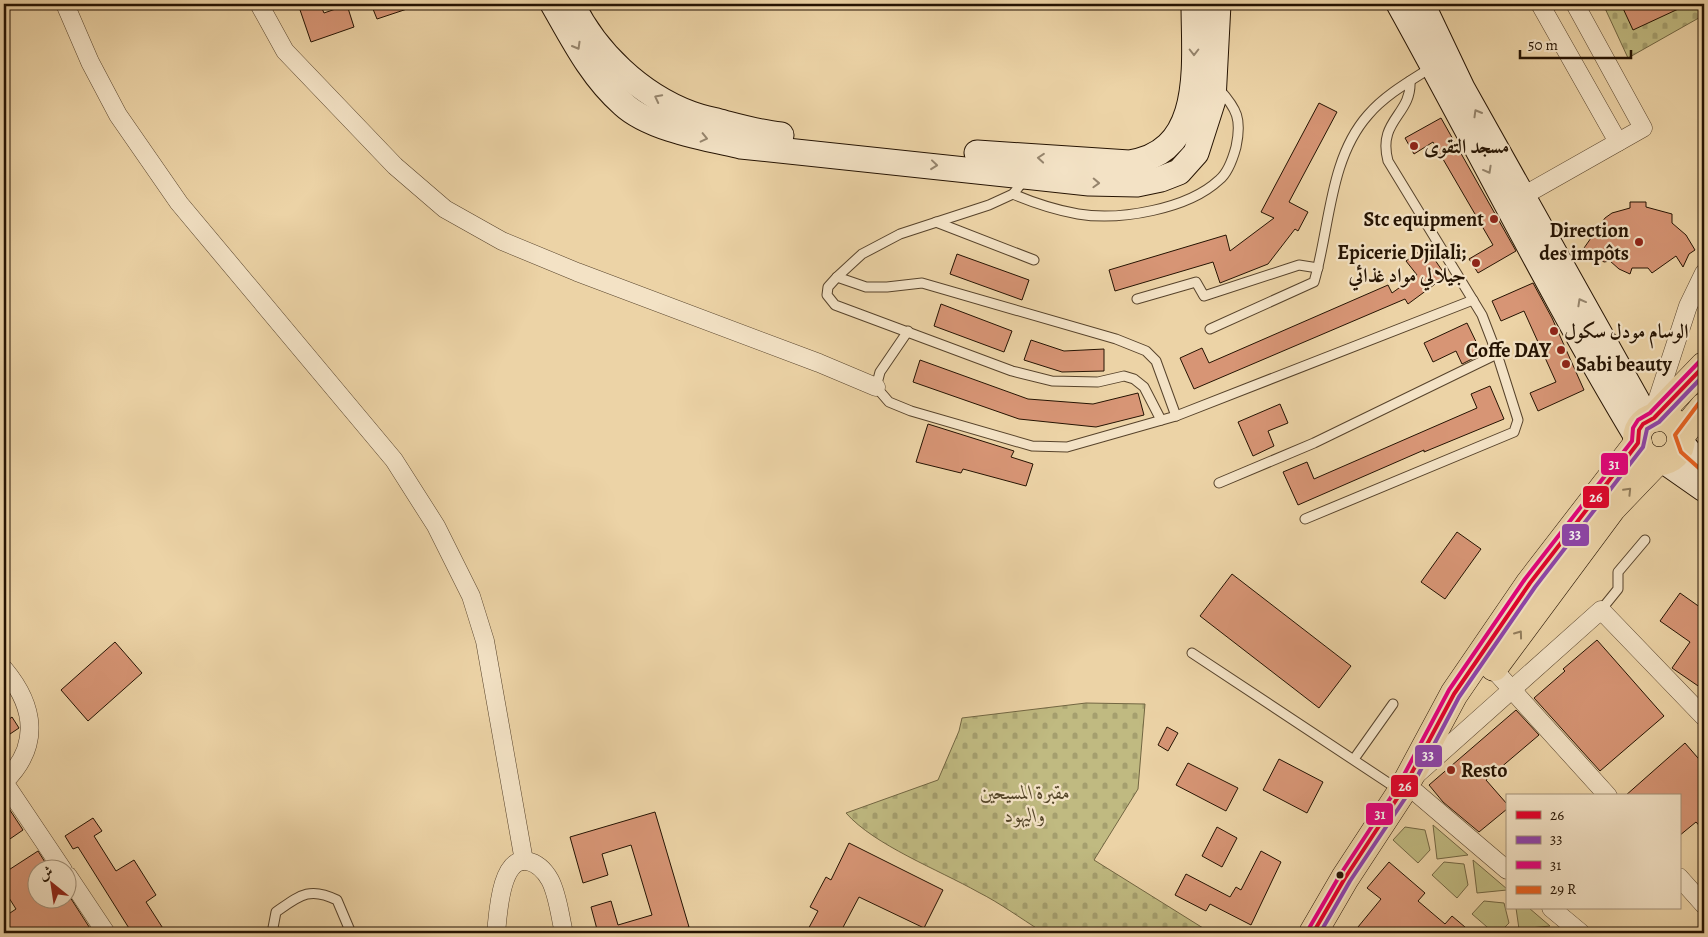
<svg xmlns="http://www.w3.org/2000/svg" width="1708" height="937" viewBox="0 0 1708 937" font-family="Alegreya,Amiri,serif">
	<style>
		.green { fill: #c0ba81; stroke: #726642 }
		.cemetery { fill: url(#cemetery-stones); stroke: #726642 }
		.building { fill: #d79575; stroke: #251302 }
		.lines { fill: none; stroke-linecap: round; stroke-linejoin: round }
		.lane-casing { stroke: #57432b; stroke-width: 11 }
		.street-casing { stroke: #57432b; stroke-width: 19 }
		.secondary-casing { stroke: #251302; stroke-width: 27 }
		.primary-casing { stroke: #251302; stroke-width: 29 }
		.highway-casing { stroke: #251302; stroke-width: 29 }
		.lane { stroke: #f3e2c5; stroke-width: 9 }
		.street { stroke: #f3e2c5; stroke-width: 18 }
		.secondary { stroke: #f3e2c5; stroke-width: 25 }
		.primary { stroke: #ecd3a6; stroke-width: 28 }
		.highway { stroke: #ecd3a6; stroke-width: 28 }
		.bus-1-casing { stroke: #f3e2c5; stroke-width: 8 }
		.bus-2-casing { stroke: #f3e2c5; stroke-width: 8 }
		.bus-3-casing { stroke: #f3e2c5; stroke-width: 8 }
		.bus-4-casing { stroke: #f3e2c5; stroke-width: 8 }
		.bus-1 { stroke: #e4002b; stroke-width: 4 }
		.bus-2 { stroke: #8e44ad; stroke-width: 4 }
		.bus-3 { stroke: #e5007d; stroke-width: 4 }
		.bus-4 { stroke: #e86120; stroke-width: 4 }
		.oneway { stroke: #96856d }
		.oneway2 { stroke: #927d5c }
		.poi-dot { fill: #8f2418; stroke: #f3e2c5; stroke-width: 2 }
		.bus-dot { fill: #251302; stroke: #f3e2c5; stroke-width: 2 }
		.labels { text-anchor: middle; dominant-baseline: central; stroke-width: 4.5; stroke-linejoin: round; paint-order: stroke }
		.poi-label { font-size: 20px; font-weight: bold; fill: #251302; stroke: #f3e2c5; text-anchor: start }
		.park-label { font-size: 20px; font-style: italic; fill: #544528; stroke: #f3e2c5 }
		.line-badge { stroke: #f3e2c5; stroke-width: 2 }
		.badge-label { font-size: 14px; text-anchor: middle; font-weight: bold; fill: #fff }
	</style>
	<defs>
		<pattern id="cemetery-stones" width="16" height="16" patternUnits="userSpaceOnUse" patternTransform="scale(1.25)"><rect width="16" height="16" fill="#c0ba81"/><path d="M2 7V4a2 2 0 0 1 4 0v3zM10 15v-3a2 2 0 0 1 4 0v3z" fill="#a59f6e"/></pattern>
	</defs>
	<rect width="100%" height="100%" fill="#ecd3a6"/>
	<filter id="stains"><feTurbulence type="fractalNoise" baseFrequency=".004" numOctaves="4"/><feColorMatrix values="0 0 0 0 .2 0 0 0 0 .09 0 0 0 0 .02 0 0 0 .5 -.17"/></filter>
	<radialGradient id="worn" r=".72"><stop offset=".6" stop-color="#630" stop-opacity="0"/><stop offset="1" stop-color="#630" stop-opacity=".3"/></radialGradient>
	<g class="green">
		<path d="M1433,825L1468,855L1437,859Z"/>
		<path d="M1405,827L1425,830L1430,850L1418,863L1393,840Z"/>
		<path d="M1473,860L1507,889V890L1477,893Z"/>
		<path d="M1444,862L1464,864L1468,885L1457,898L1432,875Z"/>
		<path d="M1484,901L1504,903L1509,923L1499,933H1494L1472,914Z"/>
		<path d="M1516,908H1529L1550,926L1519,929Z"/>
	</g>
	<g class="cemetery">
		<path d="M1603,4H1704V15L1628,58Z"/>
		<path d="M1086,703L1145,704L1138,789L1094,860L1211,933H1040L1041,931C1020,918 1000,903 978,892C939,870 874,845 846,813L938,780L959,731L962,718Z"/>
	</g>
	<g class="building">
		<path d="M298,4H320L324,13L347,5L354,27L311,42Z"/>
		<path d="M371,4H416V6L377,19Z"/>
		<path d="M1621,4H1689L1633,30Z"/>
		<path d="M1319,103L1337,112L1289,202L1308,212L1298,231L1295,229L1268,264L1220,283L1213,262L1115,291L1109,270L1226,235L1230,251L1274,218L1261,212Z"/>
		<path d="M1441,118L1516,251L1478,273L1469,259L1493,245L1433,142L1414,154L1405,138Z"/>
		<path d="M1630,202H1646V207L1672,214V223L1686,235L1695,250L1689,254L1683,267L1676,256L1652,273L1648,268H1632L1630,274L1619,269L1610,261L1604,262L1584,248L1605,218L1612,213L1630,208Z"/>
		<path d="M1426,247L1446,276L1408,304L1405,299L1194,389L1180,358L1202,348L1209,363L1388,285L1392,293L1417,275L1406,261Z"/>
		<path d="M957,254L1029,280L1022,300L950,274Z"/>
		<path d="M1533,283L1552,318L1584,390L1538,411L1530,393L1556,382L1524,311L1501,321L1492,301Z"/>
		<path d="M941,304L1012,331L1004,352L934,326Z"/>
		<path d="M1467,323L1482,354L1462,364L1456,351L1433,362L1424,343Z"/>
		<path d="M1031,340L1064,351L1104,349V371L1062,372L1024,360Z"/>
		<path d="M920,360L1028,399L1093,404L1138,393L1144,415L1096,427L1019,419L913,382Z"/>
		<path d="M1490,386L1504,419L1424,452V450L1298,505L1283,472L1307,462L1314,479L1477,408L1471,394Z"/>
		<path d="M1280,404L1288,423L1268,431L1274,446L1253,456L1238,422Z"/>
		<path d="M928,424L1014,451L1011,457L1033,464L1026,486L963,469L961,473L916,462Z"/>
		<path d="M1457,532L1481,549L1445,599L1421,582Z"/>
		<path d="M1232,574L1351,666L1319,708L1200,616Z"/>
		<path d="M1680,593L1704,610V690L1672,668L1690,642L1660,621Z"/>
		<path d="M1597,640L1664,716L1600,771L1534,698L1565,671L1563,669Z"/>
		<path d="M115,642L142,673L88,721L61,690Z"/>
		<path d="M1516,710L1539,735L1486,780L1507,804V809L1479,832L1443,802L1429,785Z"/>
		<path d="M12,717L19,728L4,738V723Z"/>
		<path d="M1167,727L1178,733L1168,751L1158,745Z"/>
		<path d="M1685,743L1704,765V831L1696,822L1679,836V796H1625Z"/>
		<path d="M1279,759L1323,782L1307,813L1263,790Z"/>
		<path d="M1188,763L1238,788L1226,811L1176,785Z"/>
		<path d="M4,801L23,830L4,843Z"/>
		<path d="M655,812L689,927L667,933H598L591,907L611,901L618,925L652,915L631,845L602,854L608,875L583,883L570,837Z"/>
		<path d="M93,818L102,831L94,836L116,871L134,860L156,895L146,902L166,933H132L78,847L73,849L65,836Z"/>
		<path d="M1217,827L1237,838L1222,867L1202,856Z"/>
		<path d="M849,843L943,890L924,928L859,897L840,933H806L818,911L810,907L826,877L831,880Z"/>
		<path d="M38,851L50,870H38V900H68V894L93,933H4V917L16,909L4,890V873Z"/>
		<path d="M1261,851L1281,862L1251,925L1210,904L1206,911L1175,895L1186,874L1230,897L1236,887L1241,890Z"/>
		<path d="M1389,862L1425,893L1418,901L1445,924L1452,916L1472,933H1365L1358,927L1381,899L1367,888Z"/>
	</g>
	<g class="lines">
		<defs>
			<g id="lane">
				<path d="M1025,179L1013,194L989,205L900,234L862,254L837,277L828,287L827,295L835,305L1012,371L1052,381L1098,382L1124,376L1134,379L1144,387L1161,420"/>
				<path d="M1013,194C1034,203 1056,210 1078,214C1120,221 1188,209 1219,180C1228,173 1233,158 1236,147C1242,119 1237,109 1219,89"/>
				<path d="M936,222L1034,260"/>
				<path d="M837,277L866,287H887L922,283L1116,339L1146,351L1156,361L1176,416"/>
				<path d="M1137,299L1196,282L1204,296L1299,265L1318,268"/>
				<path d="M1210,329L1314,282C1330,228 1329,159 1368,115C1385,95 1410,81 1432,67"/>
				<path d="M908,331L880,372L876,387L889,402L911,411L1032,446L1067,447L1176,416L1473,300"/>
				<path d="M1219,483L1314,443L1497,354L1482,315L1388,161C1377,120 1412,115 1410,81"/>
				<path d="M1305,519L1514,432L1518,420L1497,354"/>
				<path d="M1601,610L1618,589V572L1645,540"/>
				<path d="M1192,653L1399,790"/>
				<path d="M1354,759L1393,704"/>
				<path d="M272,933L276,912C299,896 309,886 337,900L351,933"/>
			</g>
			<g id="street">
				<path d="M65,4L90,62L118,115L179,203L394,460L436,526L471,596L485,641L524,861"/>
				<path d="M259,4L285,51L395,166L445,209L502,241L577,272L819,363L876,387"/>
				<path d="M1540,4L1618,142"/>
				<path d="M1523,196L1643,128L1575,4"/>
				<path d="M1653,413L1688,306L1704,273"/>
				<path d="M1486,661L1608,796"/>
				<path d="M4,669C35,706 41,746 4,782"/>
				<path d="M4,782L63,870"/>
				<path d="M1507,870L1406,784L1601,610L1704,717"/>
				<path d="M68,876L106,933"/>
				<path d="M1679,877L1704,905"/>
				<path d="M1551,908L1581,933"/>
				<path d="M496,933C498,916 500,857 527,861C537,863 545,871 550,880C558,895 560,917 564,933"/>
			</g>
			<g id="secondary">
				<path d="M553,4C573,39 592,77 623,104C650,129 706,138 741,146L1089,183L1137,184L1161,179L1179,172L1196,153L1213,100L1218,4"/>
				<path d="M572,4C595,52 640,95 691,114C702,118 713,120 724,123C743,128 761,133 781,135"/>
				<path d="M1399,4C1479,148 1552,296 1637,437"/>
				<path d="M1422,4L1462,88L1648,420"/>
				<path d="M977,153L1129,163C1206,152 1194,63 1194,4"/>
				<path d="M1681,442L1689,452L1704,464"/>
				<path d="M1664,461L1704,489"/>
			</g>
			<g id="primary">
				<path d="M1494,667L1612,508L1657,461"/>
				<path d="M1313,933L1345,878L1402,791L1454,694L1530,583L1638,443"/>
			</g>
			<g id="highway">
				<circle cx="1659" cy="439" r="22"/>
				<path d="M1654,418L1704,366"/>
				<path d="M1681,435L1704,407"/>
			</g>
		</defs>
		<use href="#lane" class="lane-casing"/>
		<use href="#street" class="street-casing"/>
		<use href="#secondary" class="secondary-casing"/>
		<use href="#primary" class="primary-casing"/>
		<use href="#highway" class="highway-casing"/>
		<use href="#lane" class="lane"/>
		<use href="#street" class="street"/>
		<use href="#secondary" class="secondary"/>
		<use href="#primary" class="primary"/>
		<use href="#highway" class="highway"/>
		<defs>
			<path id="bus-1" d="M1313,933L1345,878L1402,791L1454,694L1530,583L1638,443L1639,430L1643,424L1654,418L1704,366"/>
			<path id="bus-2" d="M1320,933L1350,881L1408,794L1459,697L1535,587L1643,447L1647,429L1659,422L1704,375"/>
			<path id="bus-3" d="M1308,930L1340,875L1397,788L1449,690L1525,579L1632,441L1633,428L1638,420L1650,413L1699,362"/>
			<path id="bus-4" d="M1699,403L1675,435L1681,452L1700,469"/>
		</defs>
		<use href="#bus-1" class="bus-1-casing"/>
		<use href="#bus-2" class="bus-2-casing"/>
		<use href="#bus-3" class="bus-3-casing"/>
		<use href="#bus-4" class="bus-4-casing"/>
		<use href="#bus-1" class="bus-1"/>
		<use href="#bus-2" class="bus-2"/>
		<use href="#bus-3" class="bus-3"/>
		<use href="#bus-4" class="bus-4"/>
	</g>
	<defs><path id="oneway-chevron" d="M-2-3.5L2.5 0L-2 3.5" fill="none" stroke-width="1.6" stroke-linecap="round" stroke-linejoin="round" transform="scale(1.25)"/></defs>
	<g class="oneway">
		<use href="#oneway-chevron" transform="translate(577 46) rotate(60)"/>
		<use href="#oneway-chevron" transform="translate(1194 52) rotate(90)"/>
		<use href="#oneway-chevron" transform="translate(658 98) rotate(-153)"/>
		<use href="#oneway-chevron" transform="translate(1477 113) rotate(-120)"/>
		<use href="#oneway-chevron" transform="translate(704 138) rotate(13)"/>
		<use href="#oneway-chevron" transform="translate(1041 158) rotate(-175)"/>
		<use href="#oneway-chevron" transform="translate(934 165) rotate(6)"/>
		<use href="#oneway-chevron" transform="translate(1488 170) rotate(61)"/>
		<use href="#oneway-chevron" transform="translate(1096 183) rotate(2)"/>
		<use href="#oneway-chevron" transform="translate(1581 302) rotate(-119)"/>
	</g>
	<g class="oneway2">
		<use href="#oneway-chevron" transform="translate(1628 491) rotate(-46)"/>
		<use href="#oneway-chevron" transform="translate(1519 634) rotate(-54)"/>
	</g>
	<g class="poi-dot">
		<circle cx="1414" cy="146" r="5"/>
		<circle cx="1494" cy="219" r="5"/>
		<circle cx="1639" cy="242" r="5"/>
		<circle cx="1476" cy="263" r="5"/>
		<circle cx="1554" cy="331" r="5"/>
		<circle cx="1561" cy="350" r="5"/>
		<circle cx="1566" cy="364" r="5"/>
		<circle cx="1451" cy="770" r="5"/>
	</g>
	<circle class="bus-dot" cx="1340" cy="875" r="4.5"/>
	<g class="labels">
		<g class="poi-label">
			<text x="1424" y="146">مسجد التقوى</text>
			<text x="1484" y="219" text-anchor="end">Stc equipment</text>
			<text x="1629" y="230" text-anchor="end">Direction<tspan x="1629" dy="23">des impôts</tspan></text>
			<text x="1466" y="252" text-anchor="end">Epicerie Djilali;<tspan x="1466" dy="23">جيلالي مواد غذائي</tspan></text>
			<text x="1564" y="331">الوسام مودل سكول</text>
			<text x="1551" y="350" text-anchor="end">Coffe DAY</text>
			<text x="1576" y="364">Sabi beauty</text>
			<text x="1461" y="770">Resto</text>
		</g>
		<g class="park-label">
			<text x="1025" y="792">مقبرة المسيحين<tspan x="1025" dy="23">واليهود</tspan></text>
		</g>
	</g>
	<g class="line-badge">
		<rect x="1600" y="452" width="29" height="24" rx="5" fill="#e5007d"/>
		<rect x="1582" y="485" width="28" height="24" rx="5" fill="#e4002b"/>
		<rect x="1561" y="523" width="29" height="24" rx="5" fill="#8e44ad"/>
		<rect x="1414" y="744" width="29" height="24" rx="5" fill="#8e44ad"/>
		<rect x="1390" y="774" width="29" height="24" rx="5" fill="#e4002b"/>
		<rect x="1365" y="802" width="29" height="24" rx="5" fill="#e5007d"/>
	</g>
	<g class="badge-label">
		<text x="1614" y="469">31</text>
		<text x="1596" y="502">26</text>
		<text x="1575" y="539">33</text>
		<text x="1428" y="760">33</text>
		<text x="1405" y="791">26</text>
		<text x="1380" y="819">31</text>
	</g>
	<rect width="1708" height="937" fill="none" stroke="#ecd3a6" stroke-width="20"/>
	<rect x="5" y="5" width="1698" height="927" fill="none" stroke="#251302" stroke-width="2.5"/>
	<rect x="10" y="10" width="1688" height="917" fill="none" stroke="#251302"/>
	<rect x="1506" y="794" width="175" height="115" fill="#f3e2c5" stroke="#a18f77"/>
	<rect x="1516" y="811" width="25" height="8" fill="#e4002b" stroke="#a18f77"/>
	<text x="1550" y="820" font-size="15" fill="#251302">26</text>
	<rect x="1516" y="836" width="25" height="8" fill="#8e44ad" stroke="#a18f77"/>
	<text x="1550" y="844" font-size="15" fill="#251302">33</text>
	<rect x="1516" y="861" width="25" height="8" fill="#e5007d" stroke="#a18f77"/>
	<text x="1550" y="870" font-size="15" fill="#251302">31</text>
	<rect x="1516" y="886" width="25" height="8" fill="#e86120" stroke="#a18f77"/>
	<text x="1550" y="894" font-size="15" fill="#251302">29 R</text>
	<g transform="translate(52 884) rotate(330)"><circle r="24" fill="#f3e2c5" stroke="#a18f77"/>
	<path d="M0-4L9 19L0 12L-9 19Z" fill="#8f2418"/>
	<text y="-8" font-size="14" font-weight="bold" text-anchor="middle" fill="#251302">ش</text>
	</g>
	<path d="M1520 50v8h111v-8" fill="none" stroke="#251302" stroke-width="2.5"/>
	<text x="1528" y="50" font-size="15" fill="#251302" stroke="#f3e2c5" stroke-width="4" paint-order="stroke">50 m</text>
	<rect width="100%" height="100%" filter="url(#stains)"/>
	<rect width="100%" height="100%" fill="url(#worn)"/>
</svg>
